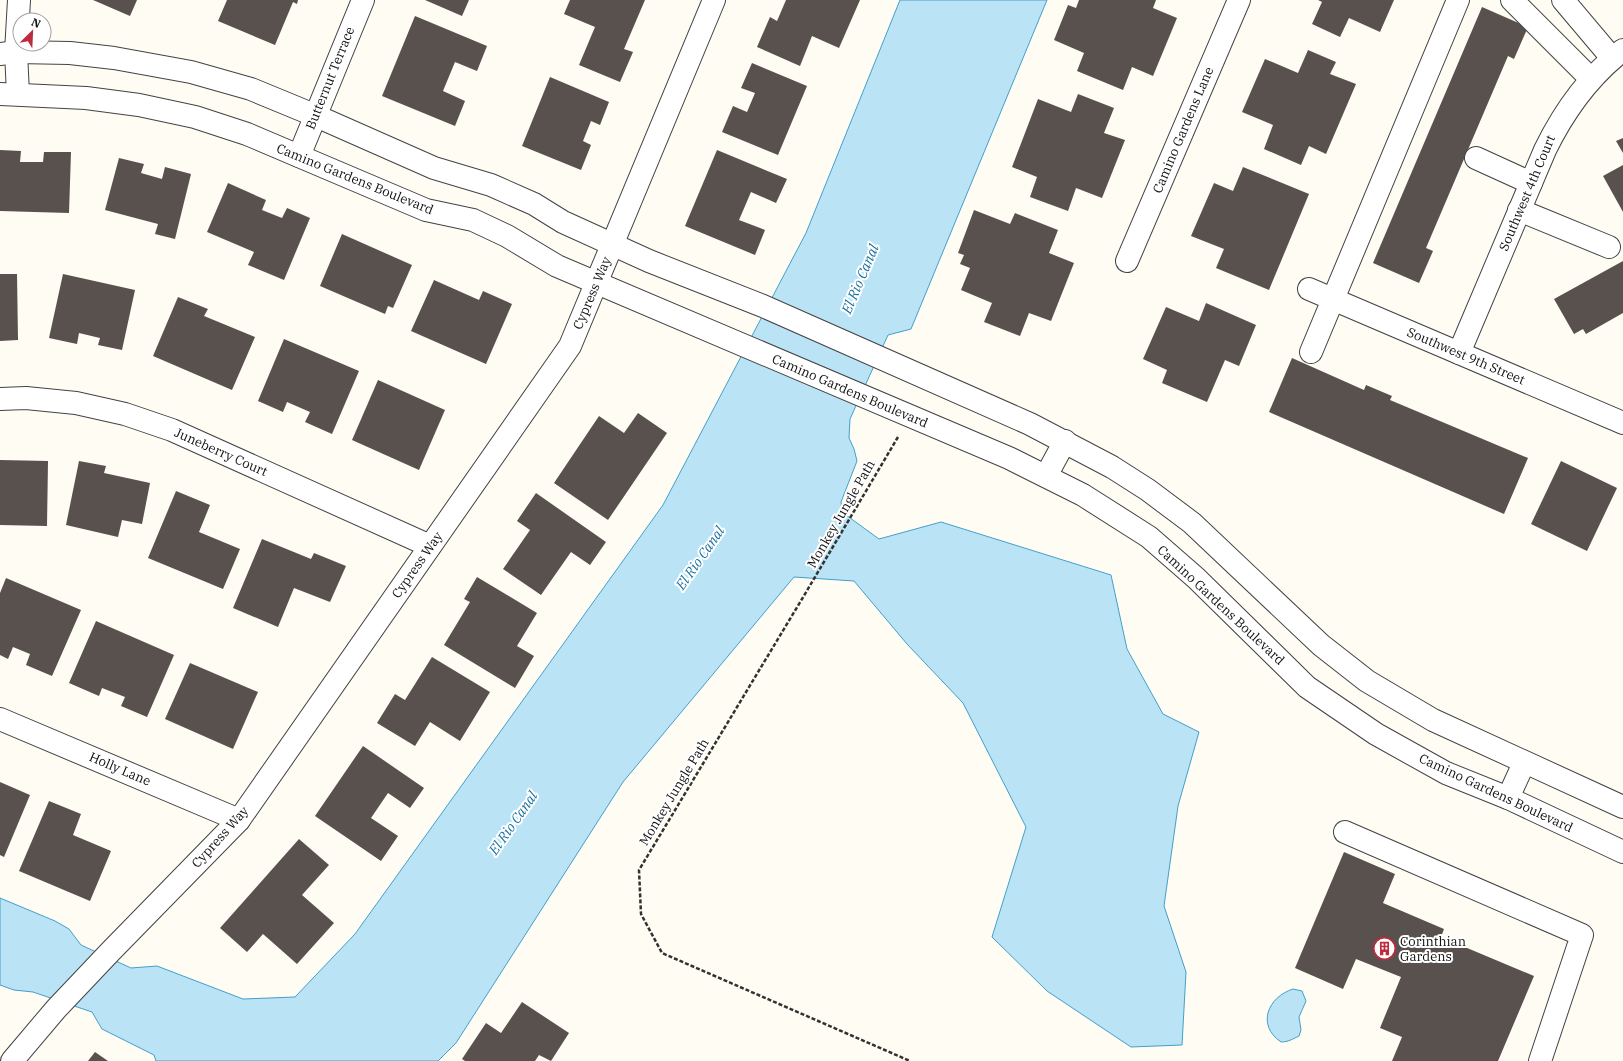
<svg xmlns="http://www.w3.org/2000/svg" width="1623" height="1061" viewBox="0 0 1623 1061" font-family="'IBM Plex Serif',serif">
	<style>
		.water { fill: #bae4f5; stroke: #439fca }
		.building { fill: #59514d }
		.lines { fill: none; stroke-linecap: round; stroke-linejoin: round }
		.minor-casing { stroke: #434343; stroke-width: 24 }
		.path { stroke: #323232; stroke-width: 2.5; stroke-dasharray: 4 2; stroke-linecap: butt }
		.minor { stroke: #fff; stroke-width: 22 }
		.labels { text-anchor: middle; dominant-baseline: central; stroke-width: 4; stroke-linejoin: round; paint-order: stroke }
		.street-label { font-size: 13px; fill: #101010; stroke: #fff }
		.poi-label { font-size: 13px; fill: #101010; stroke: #fff; text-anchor: start }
		.water-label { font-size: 14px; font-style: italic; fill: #1c71a0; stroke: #fff }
	</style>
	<rect width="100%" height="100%" fill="#fffcf4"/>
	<g class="water">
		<path d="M900,0H1047L911,329L888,335L850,419L849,438L854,449L857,461L841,502L842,512L879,539L941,522L1111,575L1127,649L1163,714L1199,732L1178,806L1164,906L1186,972L1182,1045L1131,1047L1047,991L992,937L1026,827L963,703L907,644L854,581L794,577L623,782L456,1043L438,1061H156L154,1055L102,1029L92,1012L33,992L14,990L0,985V898L55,921L69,929L81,945L131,968L157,966L243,999L295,997L355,934L663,505L806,233Z"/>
		<path d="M1293,989L1302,991L1306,1001L1299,1017L1301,1030L1299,1036C1293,1039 1288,1042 1281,1042C1256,1025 1268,997 1293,989Z"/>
	</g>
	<g class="building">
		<path d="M93,0H137L130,16Z"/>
		<path d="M227,0H298L297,4L293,2L275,45L218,21Z"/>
		<path d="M425,0H469L462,16Z"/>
		<path d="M570,0H645L624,49L633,52L620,82L579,65L595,27L564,14Z"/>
		<path d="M786,0H860L839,48L812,36L800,66L757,47L770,17L777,21Z"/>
		<path d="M1079,0H1156L1153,8L1177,18L1153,76L1132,67L1123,90L1077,71L1084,53L1054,40L1068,5L1076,8Z"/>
		<path d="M1318,0H1394L1380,32L1349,18L1340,37L1312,24L1322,2Z"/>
		<path d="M1482,7L1528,27L1514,59L1508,56L1426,248L1433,251L1419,283L1373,263Z"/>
		<path d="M415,16L487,46L477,71L455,62L443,91L465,101L455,126L382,96Z"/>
		<path d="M1308,50L1336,62L1330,74L1356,84L1326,154L1309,146L1301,165L1264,149L1273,125L1242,112L1265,59L1298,73Z"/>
		<path d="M752,63L807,86L778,155L722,132L733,106L747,112L755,93L741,88Z"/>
		<path d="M550,77L609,102L600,125L591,121L583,141L591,145L581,170L522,146Z"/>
		<path d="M1078,94L1114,108L1104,133L1125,140L1102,198L1076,188L1068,211L1030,197L1037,177L1012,167L1038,99L1071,112Z"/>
		<path d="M1623,138V153L1616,141Z"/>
		<path d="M0,150L21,151L20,162H43L44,152H71L69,213L0,211Z"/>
		<path d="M717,150L787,179L776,203L751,192L739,220L765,230L755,255L685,226Z"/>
		<path d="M119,158L144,164L141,173L162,179L165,167L191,174L175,239L155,234L158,224L105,210Z"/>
		<path d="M1623,165V212L1603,176Z"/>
		<path d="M1243,167L1309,194L1269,290L1216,268L1224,249L1191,236L1214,183L1233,191Z"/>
		<path d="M228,183L266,200L262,210L282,218L287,208L310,218L284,280L248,265L254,252L207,232Z"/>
		<path d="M974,210L1010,224L1015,213L1058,230L1049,253L1074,263L1051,321L1029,313L1020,336L984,322L992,303L961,290L970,268L960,264L964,255L958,253Z"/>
		<path d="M342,234L412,265L393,308L388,306L385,314L320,286Z"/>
		<path d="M1623,261V313L1586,334L1583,329L1574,334L1554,299Z"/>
		<path d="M0,274H17L18,340L0,341Z"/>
		<path d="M63,274L135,290L122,350L98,345L100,338L79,333L77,344L49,338Z"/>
		<path d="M434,280L479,300L483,291L512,304L486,364L411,331Z"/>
		<path d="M178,297L208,309L204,316L255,337L232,390L153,356Z"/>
		<path d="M1206,303L1256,325L1239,366L1225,360L1207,402L1162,383L1167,370L1143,359L1166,307L1199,321Z"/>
		<path d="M284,339L359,371L332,434L305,422L310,412L287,402L283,412L258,401Z"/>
		<path d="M1292,358L1364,390L1366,385L1392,396L1390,400L1528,458L1504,514L1269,412Z"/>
		<path d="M378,380L445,410L419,470L352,440Z"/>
		<path d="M638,413L667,433L608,520L554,483L599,416L624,433Z"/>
		<path d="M0,460L48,461L47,526L0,525Z"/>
		<path d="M79,461L106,466L104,473L150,483L142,524L122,520L118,537L66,525Z"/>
		<path d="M1561,461L1617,488L1587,551L1531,524Z"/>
		<path d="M176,491L210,505L199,532L240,549L223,589L148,558Z"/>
		<path d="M536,493L606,542L590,565L571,552L541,595L503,569L530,530L517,521Z"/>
		<path d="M262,539L311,559L314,553L346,566L330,602L294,588L278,627L233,608Z"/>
		<path d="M477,577L537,613L517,646L534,656L515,688L444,645L470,602L464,599Z"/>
		<path d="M6,578L81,610L52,676L26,665L30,654L13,647L8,659L0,655V593Z"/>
		<path d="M96,621L174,655L147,717L121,706L125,697L102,688L99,696L69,683Z"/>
		<path d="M432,657L490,692L460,741L430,722L415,746L377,723L395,694L405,700Z"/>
		<path d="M190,663L258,692L233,749L165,719Z"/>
		<path d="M363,746L424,788L410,808L388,793L371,818L398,836L381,861L315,816Z"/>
		<path d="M0,782L30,795L4,857L0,855Z"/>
		<path d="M49,801L81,814L73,835L111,851L90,901L19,871Z"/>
		<path d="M299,839L329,865L302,895L334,923L297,964L263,934L247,952L220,928Z"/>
		<path d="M1344,852L1395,874L1383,903L1444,929L1441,937L1534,976L1498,1061H1392L1402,1037L1380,1028L1401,977L1356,959L1343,989L1295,968Z"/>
		<path d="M522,1002L569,1033L551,1061L539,1055L535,1061H465L462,1059L486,1023L501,1033Z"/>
		<path d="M95,1052L108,1061H88Z"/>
	</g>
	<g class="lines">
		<defs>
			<g id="minor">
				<path d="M1512,0L1591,79"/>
				<path d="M1563,0L1612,58"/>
				<path d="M0,54L16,52L70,53L114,58L191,72L251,89L314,115L434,168L491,185L534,204L563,222L649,261L763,306L1030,424L1112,467L1148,490L1192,523L1321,645L1367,681L1433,720L1623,807"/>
				<path d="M0,94L86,98L139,105L195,117L247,134L426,210L473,220L507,236L557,266L1009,458L1083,495L1149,537L1196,578L1307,687L1376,734L1446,773L1508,798L1623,852"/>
				<path d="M18,94L16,52L19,0"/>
				<path d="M299,156L363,0"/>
				<path d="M1476,158L1531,183"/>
				<path d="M1519,210L1609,247"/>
				<path d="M1127,261L1239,0"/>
				<path d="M1309,289L1623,423"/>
				<path d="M1311,352L1458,0"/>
				<path d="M1459,353L1545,150C1564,111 1588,77 1623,50"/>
				<path d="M0,399L26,398L76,403L125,414L172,430L430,546"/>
				<path d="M1046,476L1065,441"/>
				<path d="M0,719L239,820"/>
				<path d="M1508,798L1524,763"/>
				<path d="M1345,832L1582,935L1540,1061"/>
				<path d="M12,1061L56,1009L110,952L239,820L570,346L714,0"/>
			</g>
		</defs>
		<use href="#minor" class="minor-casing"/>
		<path class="path" d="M898,437L802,599L639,870L641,914L662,953L910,1061"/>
		<use href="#minor" class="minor"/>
	</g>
	<defs>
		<symbol id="building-ring" viewBox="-11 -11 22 22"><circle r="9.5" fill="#fff" stroke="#bd2b3e" stroke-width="1.5"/><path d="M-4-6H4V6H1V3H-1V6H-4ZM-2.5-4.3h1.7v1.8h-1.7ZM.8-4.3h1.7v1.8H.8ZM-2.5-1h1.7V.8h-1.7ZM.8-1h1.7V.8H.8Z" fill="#bd2b3e"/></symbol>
	</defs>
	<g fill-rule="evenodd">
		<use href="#building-ring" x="1372" y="936" width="25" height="25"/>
	</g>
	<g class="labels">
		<g class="street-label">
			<text transform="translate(330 78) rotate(-68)">Butternut Terrace</text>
			<text transform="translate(1183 130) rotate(-67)">Camino Gardens Lane</text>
			<text transform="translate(355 179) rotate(22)">Camino Gardens Boulevard</text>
			<text transform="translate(1527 193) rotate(-67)">Southwest 4th Court</text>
			<text transform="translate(592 293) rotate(-67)">Cypress Way</text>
			<text transform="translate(1466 356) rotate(23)">Southwest 9th Street</text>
			<text transform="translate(850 391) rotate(23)">Camino Gardens Boulevard</text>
			<text transform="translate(221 452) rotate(24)">Juneberry Court</text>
			<text transform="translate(841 514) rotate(-60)">Monkey Jungle Path</text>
			<text transform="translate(417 565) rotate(-55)">Cypress Way</text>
			<text transform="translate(1221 605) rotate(43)">Camino Gardens Boulevard</text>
			<text transform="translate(120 769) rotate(23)">Holly Lane</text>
			<text transform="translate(674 792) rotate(-59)">Monkey Jungle Path</text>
			<text transform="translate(1496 793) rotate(25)">Camino Gardens Boulevard</text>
			<text transform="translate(220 837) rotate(-48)">Cypress Way</text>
		</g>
		<g class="poi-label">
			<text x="1400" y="941">Corinthian<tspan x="1400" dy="15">Gardens</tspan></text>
		</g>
		<g class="water-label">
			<text transform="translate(860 279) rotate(-67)">El Rio Canal</text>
			<text transform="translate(700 558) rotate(-55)">El Rio Canal</text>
			<text transform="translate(513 823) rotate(-55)">El Rio Canal</text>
		</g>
	</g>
	<g transform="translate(32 32) rotate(24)"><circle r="19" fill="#ffffff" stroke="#9f9f9f"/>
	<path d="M0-3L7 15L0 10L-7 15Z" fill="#bd2b3e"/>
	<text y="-6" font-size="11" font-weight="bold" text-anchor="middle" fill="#101010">N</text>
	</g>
</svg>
